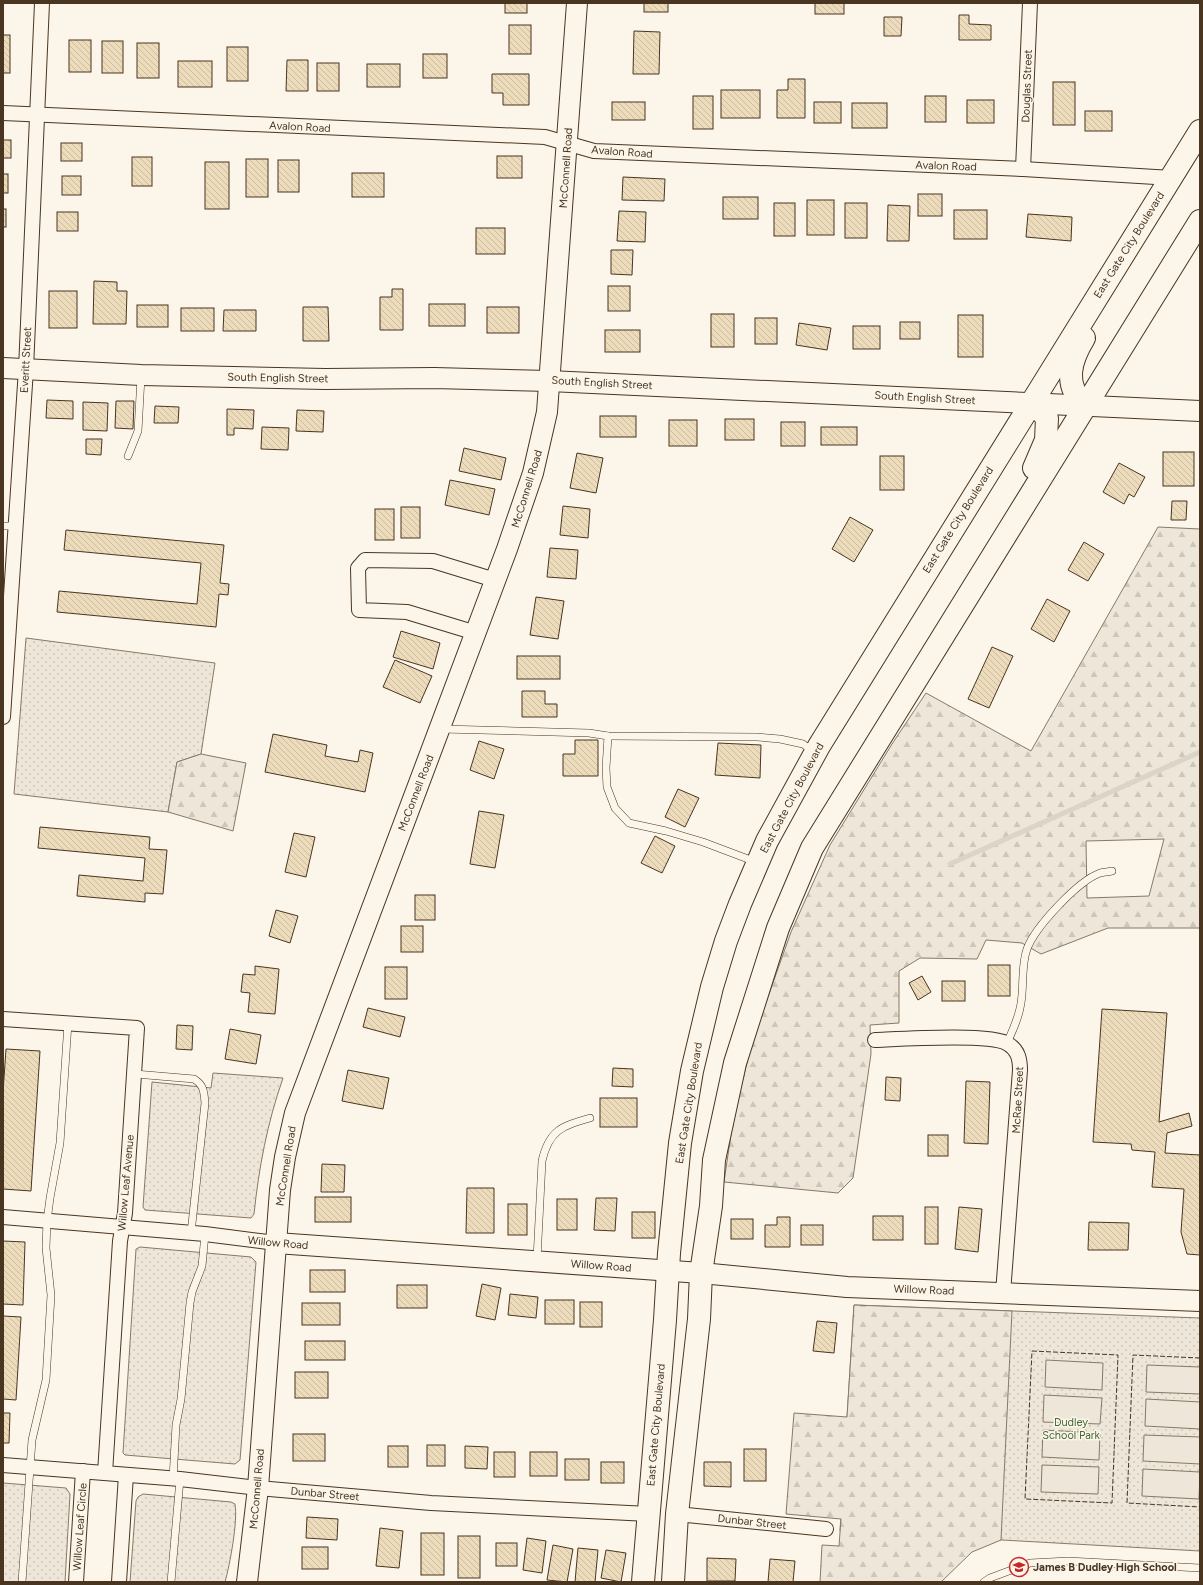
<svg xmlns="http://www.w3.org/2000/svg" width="1203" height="1585" viewBox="0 0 1203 1585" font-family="Figtree,sans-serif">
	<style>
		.grass { fill: url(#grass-dots); stroke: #887966 }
		.forest { fill: url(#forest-firs); stroke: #887966; fill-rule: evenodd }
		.pitch { fill: #ede6d9; stroke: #887966 }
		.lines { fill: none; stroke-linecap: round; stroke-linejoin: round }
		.stream { stroke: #dcd4c6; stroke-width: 5 }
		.building { fill: url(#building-back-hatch); stroke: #4a3520 }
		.lane-casing { stroke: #4a3520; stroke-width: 8 }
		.street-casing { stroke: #4a3520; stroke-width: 16 }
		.secondary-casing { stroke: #4a3520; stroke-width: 22 }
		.primary-casing { stroke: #4a3520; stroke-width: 24 }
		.lane { stroke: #fbf6e9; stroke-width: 7 }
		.street { stroke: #fbf6e9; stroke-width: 14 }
		.secondary { stroke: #fbf6e9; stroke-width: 20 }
		.primary { stroke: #fbf6e9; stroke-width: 22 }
		.fence { stroke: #4a3520; stroke-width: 1; stroke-dasharray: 5 2; stroke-linecap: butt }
		.labels { text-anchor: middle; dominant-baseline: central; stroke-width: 3; stroke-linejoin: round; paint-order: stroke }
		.street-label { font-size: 11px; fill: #4a3520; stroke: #fbf6e9 }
		.park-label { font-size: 11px; fill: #436837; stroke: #fbf6e9 }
		.poi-label { font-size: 11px; font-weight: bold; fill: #4a3520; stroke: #fbf6e9; text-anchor: start }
	</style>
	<defs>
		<pattern id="grass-dots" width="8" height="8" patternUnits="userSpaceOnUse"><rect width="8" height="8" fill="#ede6d9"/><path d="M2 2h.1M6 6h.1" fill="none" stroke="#cdc6ba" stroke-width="1.8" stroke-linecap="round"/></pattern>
		<pattern id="forest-firs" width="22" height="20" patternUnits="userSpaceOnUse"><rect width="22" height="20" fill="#ede6d9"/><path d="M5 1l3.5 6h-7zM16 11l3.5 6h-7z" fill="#cdc6ba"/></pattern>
		<pattern id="building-back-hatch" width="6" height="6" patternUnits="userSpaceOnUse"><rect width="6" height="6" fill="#ecdcbc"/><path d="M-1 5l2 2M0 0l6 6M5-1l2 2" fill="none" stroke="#ccbda1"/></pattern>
	</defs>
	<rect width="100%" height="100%" fill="#fbf6e9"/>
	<g class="grass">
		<path d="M26,638L215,663L201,754L177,762L168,812L14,794Z"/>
		<path d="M213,1073L283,1078C267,1124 259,1167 254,1214L251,1218L145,1210L143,1207L152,1082L211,1088Z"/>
		<path d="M140,1247L251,1257L256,1262L240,1460L235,1464L125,1455L123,1453L136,1249Z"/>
		<path d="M854,1305L1200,1318V1551L840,1531Z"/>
		<path d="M3,1483L66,1488L70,1494L65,1582H3Z"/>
		<path d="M143,1494L231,1502L235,1504C238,1521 230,1564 225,1582H130L136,1501L138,1497Z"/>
	</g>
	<g class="forest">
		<path d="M1158,527L1200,529V928H1108L1041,954L1022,943L986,940L977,959L920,958L899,971V1023L870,1025L871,1054L853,1178L838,1193L724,1182L734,1114L753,1039L791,932L830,845L892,744L926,693L1031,751ZM1164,839L1149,896L1087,898L1086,841Z"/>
		<path d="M201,754L246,763L233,831L168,812L177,762Z"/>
		<path d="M854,1305L1012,1311L1001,1540L972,1552L941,1582H820L822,1545L839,1546L841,1519L786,1514L794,1413L847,1417Z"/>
	</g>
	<g class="pitch">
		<path d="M1046,1360L1103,1363L1102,1390L1045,1387Z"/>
		<path d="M1147,1365L1200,1367V1394L1146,1392Z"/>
		<path d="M1044,1395L1102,1398L1100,1424L1043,1422Z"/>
		<path d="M1146,1399L1200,1402V1429L1145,1426Z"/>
		<path d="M1043,1430L1100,1433L1099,1460L1042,1457Z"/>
		<path d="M1144,1435L1200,1437V1464L1143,1461Z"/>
		<path d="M1042,1465L1099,1467L1098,1494L1041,1492Z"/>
		<path d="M1143,1469L1200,1472L1199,1499L1142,1496Z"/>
	</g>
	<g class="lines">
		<path class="stream" d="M950,864L1200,752"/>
	</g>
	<g class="building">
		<rect x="505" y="3" width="22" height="10"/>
		<rect x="644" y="3" width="24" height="9"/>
		<rect x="815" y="3" width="29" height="11"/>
		<path d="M959,15H969V24L991,25V40H959Z"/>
		<path d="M884,17H902L901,36H884Z"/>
		<rect x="509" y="25" width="22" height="29"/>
		<path d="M634,31L660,32L659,74H633Z"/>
		<rect x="3" y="35" width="7" height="38"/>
		<rect x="69" y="40" width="22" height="32"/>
		<rect x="102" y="41" width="21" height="32"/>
		<rect x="137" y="43" width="22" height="35"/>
		<rect x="227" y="47" width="21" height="34"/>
		<rect x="423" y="54" width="24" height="24"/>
		<path d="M287,60H308V91H286Z"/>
		<rect x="178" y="61" width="34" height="26"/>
		<rect x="317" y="63" width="22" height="28"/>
		<rect x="367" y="64" width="33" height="23"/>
		<path d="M492,74H529V105H503V93H492Z"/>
		<path d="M788,79H805V118H777V90H788Z"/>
		<rect x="1053" y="82" width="22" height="43"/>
		<rect x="721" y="90" width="39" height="28"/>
		<rect x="693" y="96" width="20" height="33"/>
		<rect x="925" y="96" width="21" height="26"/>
		<rect x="967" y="100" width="27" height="23"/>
		<rect x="612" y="102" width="33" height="18"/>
		<rect x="814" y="102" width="27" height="21"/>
		<rect x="852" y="103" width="35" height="25"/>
		<rect x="1085" y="111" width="27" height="20"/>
		<rect x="3" y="140" width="8" height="18"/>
		<rect x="61" y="143" width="21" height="18"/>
		<rect x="497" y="156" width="25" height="22"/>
		<rect x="132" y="157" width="20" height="29"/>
		<rect x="246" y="159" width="22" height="38"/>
		<rect x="278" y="160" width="21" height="32"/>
		<rect x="205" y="162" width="24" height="47"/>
		<rect x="352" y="173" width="32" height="24"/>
		<rect x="3" y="174" width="5" height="19"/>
		<rect x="62" y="176" width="19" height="19"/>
		<path d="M623,177L665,179L664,201L622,200Z"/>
		<rect x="918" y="194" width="24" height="22"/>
		<rect x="723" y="197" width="35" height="22"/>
		<rect x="807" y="200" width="27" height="35"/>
		<rect x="774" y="203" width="21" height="33"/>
		<rect x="845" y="203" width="22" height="35"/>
		<path d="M888,205L910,206L909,241H887Z"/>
		<rect x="3" y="209" width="3" height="18"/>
		<rect x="954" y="210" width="33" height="29"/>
		<path d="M619,211L646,212L645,242L617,241Z"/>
		<rect x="57" y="212" width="21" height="19"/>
		<path d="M1028,214L1072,217L1071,241L1026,237Z"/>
		<rect x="476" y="228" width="29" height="26"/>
		<path d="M611,250H633L632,275L611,274Z"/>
		<path d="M94,281L117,282V291H127L126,324H93Z"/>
		<rect x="608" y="286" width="22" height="25"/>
		<path d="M392,289H403V330H380V297H392Z"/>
		<rect x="49" y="291" width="28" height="37"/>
		<rect x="429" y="304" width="36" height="22"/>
		<rect x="137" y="305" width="31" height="22"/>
		<path d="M303,307H328L329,341H303Z"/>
		<rect x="487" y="307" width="32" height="26"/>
		<rect x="181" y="308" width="33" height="23"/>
		<path d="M224,310H256V331H223Z"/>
		<rect x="711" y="314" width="23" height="33"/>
		<rect x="958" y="315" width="25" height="42"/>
		<rect x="755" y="318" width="22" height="26"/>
		<rect x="900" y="322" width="20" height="17"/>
		<path d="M799,323L831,328L827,350L796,345Z"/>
		<rect x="853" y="326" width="27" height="23"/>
		<rect x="605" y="330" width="35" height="22"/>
		<path d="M47,400L73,401V419L46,418Z"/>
		<path d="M116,401H134L133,429L115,428Z"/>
		<path d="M83,402L108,403L107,431L83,430Z"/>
		<path d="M155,406L179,407L178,423H154Z"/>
		<path d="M227,409L254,410L253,429L234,428V435H227Z"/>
		<path d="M297,410L324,411L323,432L296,431Z"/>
		<rect x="600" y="416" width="36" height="21"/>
		<rect x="725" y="419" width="29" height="21"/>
		<rect x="669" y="420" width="28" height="26"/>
		<rect x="781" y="422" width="24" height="24"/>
		<path d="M262,427L289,428L288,450L261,449Z"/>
		<rect x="821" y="427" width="36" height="18"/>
		<path d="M86,439H102L101,455L86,454Z"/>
		<path d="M464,448L506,458L501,480L459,471Z"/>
		<rect x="1163" y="452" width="31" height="34"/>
		<path d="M577,453L603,458L596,493L570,488Z"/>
		<rect x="880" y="456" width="24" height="34"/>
		<path d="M1119,463L1145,477L1134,497L1129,494L1124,504L1103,492Z"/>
		<path d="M450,480L495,489L489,515L445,505Z"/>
		<path d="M1172,501H1187L1186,520H1171Z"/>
		<path d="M563,506L590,509L588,538L560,535Z"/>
		<rect x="401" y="507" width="19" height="31"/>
		<rect x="375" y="509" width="19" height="31"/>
		<path d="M850,517L873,530L854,562L832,549Z"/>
		<path d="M66,530L224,545L220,583L229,584L228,595L219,594L216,627L57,612L59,591L197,604L201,563L64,550Z"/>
		<path d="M1084,542L1104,554L1088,581L1068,570Z"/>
		<path d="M550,548L578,550L576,579L547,577Z"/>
		<path d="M536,597L564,601L558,639L530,635Z"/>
		<path d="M1047,599L1070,611L1054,642L1031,629Z"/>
		<path d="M401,631L440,643L433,669L393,657Z"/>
		<path d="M992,647L1013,656L989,708L968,699Z"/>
		<rect x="517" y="656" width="43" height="23"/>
		<path d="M395,660L432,676L420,703L383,687Z"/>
		<path d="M522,691H545V704H557V717H522Z"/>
		<path d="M273,734L327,745L325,756L358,762L360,750L373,753L365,792L265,772Z"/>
		<path d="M575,740H598V776H563V754H575Z"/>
		<path d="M479,741L504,749L494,779L470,770Z"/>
		<path d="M718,743L761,745L760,778L715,775Z"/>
		<path d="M678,789L699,798L685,827L665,817Z"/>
		<path d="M479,811L504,815L495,868L470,864Z"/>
		<path d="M40,827L150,837L149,849L167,850L163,894L145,893V902L77,896L79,875L143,881L145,858L38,848Z"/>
		<path d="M294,833L315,837L306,877L285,872Z"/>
		<path d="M655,836L675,846L662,873L641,863Z"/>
		<rect x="415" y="895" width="20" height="25"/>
		<path d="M276,910L298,916L290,943L269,936Z"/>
		<rect x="401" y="926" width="22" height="26"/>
		<rect x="988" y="965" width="22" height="31"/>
		<path d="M255,966L279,969L275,1014L248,1012L250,993L241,992L243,974L255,975Z"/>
		<rect x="385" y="967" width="22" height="32"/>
		<path d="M922,976L931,992L918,1000L909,983Z"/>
		<rect x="942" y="981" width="23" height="20"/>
		<path d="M368,1008L405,1017L400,1037L363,1027Z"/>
		<path d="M1102,1009L1167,1013L1159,1122L1189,1113L1192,1126L1167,1133L1165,1153L1200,1155V1255L1187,1254L1181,1232L1184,1189L1152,1187L1155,1152L1132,1150L1131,1144L1093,1142Z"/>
		<path d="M177,1025L193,1026L192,1050L176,1049Z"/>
		<path d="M230,1029L261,1035L256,1064L225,1059Z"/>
		<path d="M6,1049L40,1051L31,1191L3,1189V1092Z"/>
		<path d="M613,1068L633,1069V1087L612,1086Z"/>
		<path d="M348,1070L389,1078L383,1109L342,1101Z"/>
		<path d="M886,1077L901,1078L900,1101L885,1100Z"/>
		<path d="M966,1081L990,1082L988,1144L964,1143Z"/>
		<rect x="600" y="1098" width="37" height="29"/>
		<rect x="928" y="1135" width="20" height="21"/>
		<path d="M322,1164L345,1165L344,1192H321Z"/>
		<path d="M467,1188H494V1233H466Z"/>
		<rect x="315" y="1197" width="36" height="25"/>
		<path d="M596,1198H617L615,1231L594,1230Z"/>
		<rect x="557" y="1199" width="20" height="31"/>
		<rect x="508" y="1204" width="19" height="31"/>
		<rect x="925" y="1207" width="13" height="37"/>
		<path d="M959,1207L982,1209L978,1252L955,1249Z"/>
		<rect x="632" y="1212" width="23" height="26"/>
		<rect x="873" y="1216" width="30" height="24"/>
		<path d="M777,1217H790V1247H765V1225H777Z"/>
		<rect x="731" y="1219" width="22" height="20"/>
		<path d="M1089,1222L1129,1223L1128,1250H1088Z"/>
		<rect x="801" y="1225" width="22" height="20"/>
		<path d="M3,1241L25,1242L23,1305L3,1304Z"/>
		<rect x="310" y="1270" width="35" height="22"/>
		<path d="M482,1284L501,1288L495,1320L476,1316Z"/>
		<rect x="397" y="1285" width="30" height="23"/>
		<path d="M510,1294L538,1297L536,1318L508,1315Z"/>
		<rect x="545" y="1300" width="29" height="24"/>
		<rect x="580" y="1302" width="22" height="25"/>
		<rect x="302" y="1303" width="38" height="22"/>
		<path d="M3,1316L21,1317L16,1400L3,1399Z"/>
		<path d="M817,1321L837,1323L834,1353L813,1351Z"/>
		<rect x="305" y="1341" width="40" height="19"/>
		<rect x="295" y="1372" width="33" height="26"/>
		<path d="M3,1413H10L9,1443H3Z"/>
		<rect x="293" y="1434" width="32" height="27"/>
		<rect x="427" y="1445" width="18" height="21"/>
		<rect x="388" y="1446" width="20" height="21"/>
		<path d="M465,1446L488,1447L487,1469L465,1468Z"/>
		<rect x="744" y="1449" width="22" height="32"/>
		<rect x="494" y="1452" width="21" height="25"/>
		<rect x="530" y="1452" width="27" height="24"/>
		<rect x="565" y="1459" width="24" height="21"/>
		<rect x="601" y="1462" width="23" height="21"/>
		<path d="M704,1462H731V1487L704,1486Z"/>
		<path d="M307,1517L338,1519L337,1540L306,1538Z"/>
		<path d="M380,1528L403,1531L399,1568L376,1566Z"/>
		<rect x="421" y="1533" width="23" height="42"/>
		<rect x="458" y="1536" width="22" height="42"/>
		<path d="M527,1538L546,1541L542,1573L523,1570Z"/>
		<rect x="496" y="1543" width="21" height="23"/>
		<path d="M553,1545L573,1549L567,1582L547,1580Z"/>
		<rect x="302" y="1547" width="26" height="22"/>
		<path d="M578,1548L598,1550L595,1582H575Z"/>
		<path d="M606,1550L626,1553L621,1582L601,1578Z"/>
		<path d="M707,1558L736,1559L735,1581H707Z"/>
		<path d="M770,1559L795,1561L793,1582H768Z"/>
	</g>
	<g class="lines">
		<defs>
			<g id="lane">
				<path d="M128,456L138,431L141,377"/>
				<path d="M3,526H17"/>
				<path d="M442,729L589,733L608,736L757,737L780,739L803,744L814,752"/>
				<path d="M608,736L606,768L607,787L615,808L629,823L666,831L703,842L756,862"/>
				<path d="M1007,1043C1013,1030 1019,1017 1021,1003C1024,986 1021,965 1027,949C1035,927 1078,881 1100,873C1103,872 1108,872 1112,871"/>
				<path d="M135,1074L194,1079C204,1085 204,1092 205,1103L191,1233"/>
				<path d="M537,1259L542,1161C549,1130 562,1126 590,1118"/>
				<path d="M173,1479L176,1425L181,1399L190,1303L192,1292L202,1266L205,1234"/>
				<path d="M22,1582L32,1440L46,1380L51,1295L46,1248L47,1221L50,1198L60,1143L68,1023"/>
				<path d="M171,1582L180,1479"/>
				<path d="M984,1582L990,1578L1030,1563L1068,1561L1200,1568"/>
			</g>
			<g id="street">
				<path d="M3,113L545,137L594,151L1023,169L1172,178"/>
				<path d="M1023,169L1030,3"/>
				<path d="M476,633L407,612L359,610L358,568L365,560L433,561L495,580"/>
				<path d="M3,717L26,369L42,3"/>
				<path d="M3,1019L137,1028L125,1213L120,1241L105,1473"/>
				<path d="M875,1040C900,1039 992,1033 1008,1044C1018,1050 1020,1059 1020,1070L1003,1293"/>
				<path d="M3,1217L205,1234L276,1243"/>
				<path d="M3,1465L180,1479L258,1488L431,1503L649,1514"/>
				<path d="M677,1514L826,1529"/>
				<path d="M76,1582L83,1471"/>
				<path d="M119,1582L126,1475"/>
			</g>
			<g id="secondary">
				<path d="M3,368L141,375L325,379L434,378L549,381L1200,411"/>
				<path d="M276,1243L701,1273L847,1287L1200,1301"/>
				<path d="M247,1582L258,1488L280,1190L285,1157L295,1113L507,549L533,473L547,412L577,3"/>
			</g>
			<g id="primary">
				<path d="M1084,338C1070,361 1063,385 1085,406"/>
				<path d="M1030,403L1041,411L1047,418L1046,440L1034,468"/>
				<path d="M643,1582L665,1320L669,1253L680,1143L692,1071L712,987L726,941L740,904L767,841L819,746L1200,131"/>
				<path d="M673,1582L677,1514L699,1319L701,1273L711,1206L714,1160L735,1063L778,928L812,848L1200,221"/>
			</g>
		</defs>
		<use href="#lane" class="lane-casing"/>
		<use href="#street" class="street-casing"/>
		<use href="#secondary" class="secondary-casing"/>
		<use href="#primary" class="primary-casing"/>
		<use href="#lane" class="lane"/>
		<use href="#street" class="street"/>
		<use href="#secondary" class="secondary"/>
		<use href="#primary" class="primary"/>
		<g class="fence">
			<path d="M1032,1351L1118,1355L1112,1503L1025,1499Z"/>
			<path d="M1200,1358L1133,1355L1127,1503L1200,1507"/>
		</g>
	</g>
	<defs>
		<symbol id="school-ring" viewBox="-11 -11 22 22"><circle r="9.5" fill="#fbf6e9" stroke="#c62828" stroke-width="1.5"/><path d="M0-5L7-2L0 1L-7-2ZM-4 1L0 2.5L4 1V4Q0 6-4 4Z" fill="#c62828"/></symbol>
	</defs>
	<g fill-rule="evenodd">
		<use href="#school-ring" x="1008" y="1556" width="22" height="22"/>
	</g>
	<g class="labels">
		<g class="street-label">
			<text transform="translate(1027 86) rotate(-88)">Douglas Street</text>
			<text transform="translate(300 127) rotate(3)">Avalon Road</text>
			<text transform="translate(622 152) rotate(4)">Avalon Road</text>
			<text transform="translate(946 166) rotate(2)">Avalon Road</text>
			<text transform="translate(566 168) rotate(-86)">McConnell Road</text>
			<text transform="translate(1129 245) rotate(-58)">East Gate City Boulevard</text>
			<text transform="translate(26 360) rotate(-87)">Everitt Street</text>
			<text transform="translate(278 378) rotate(1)">South English Street</text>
			<text transform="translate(602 383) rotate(3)">South English Street</text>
			<text transform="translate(925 398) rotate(3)">South English Street</text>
			<text transform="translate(527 489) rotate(-73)">McConnell Road</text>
			<text transform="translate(958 520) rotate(-58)">East Gate City Boulevard</text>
			<text transform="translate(416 793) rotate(-69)">McConnell Road</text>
			<text transform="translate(792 798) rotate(-62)">East Gate City Boulevard</text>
			<text transform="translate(1018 1100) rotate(-87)">McRae Street</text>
			<text transform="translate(689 1103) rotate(-81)">East Gate City Boulevard</text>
			<text transform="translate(286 1166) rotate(-81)">McConnell Road</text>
			<text transform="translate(126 1183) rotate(-85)">Willow Leaf Avenue</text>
			<text transform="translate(278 1243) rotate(5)">Willow Road</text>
			<text transform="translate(601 1266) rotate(4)">Willow Road</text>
			<text transform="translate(924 1290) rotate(2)">Willow Road</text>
			<text transform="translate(656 1425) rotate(-85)">East Gate City Boulevard</text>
			<text transform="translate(257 1489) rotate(-85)">McConnell Road</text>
			<text transform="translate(325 1494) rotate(5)">Dunbar Street</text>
			<text transform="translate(752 1522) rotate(6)">Dunbar Street</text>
			<text transform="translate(80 1527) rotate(-86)">Willow Leaf Circle</text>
		</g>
		<g class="park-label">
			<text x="1071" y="1422">Dudley<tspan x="1071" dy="13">School Park</tspan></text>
		</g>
		<g class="poi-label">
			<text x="1033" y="1567">James B Dudley High School</text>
		</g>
	</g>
	<rect width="1203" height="1585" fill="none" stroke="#4a3520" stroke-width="8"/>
</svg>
